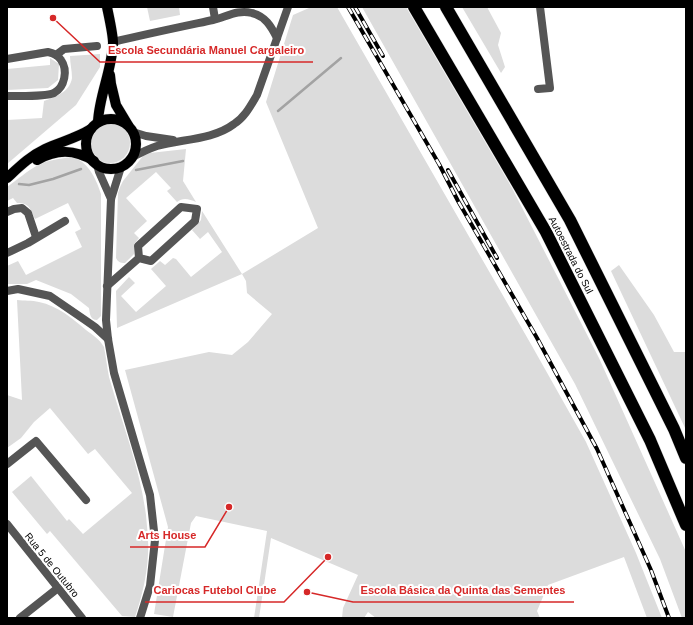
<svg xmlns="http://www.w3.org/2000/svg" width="693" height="625" viewBox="0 0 693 625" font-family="Arial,sans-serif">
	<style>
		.green { fill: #dcdcdc }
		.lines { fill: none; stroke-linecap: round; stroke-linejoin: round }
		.stream { stroke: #a3a3a3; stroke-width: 2.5 }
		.major-casing { stroke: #dbdbdb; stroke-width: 11 }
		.highway-casing { stroke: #dbdbdb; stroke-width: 13 }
		.minor { stroke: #555; stroke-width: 8 }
		.major { stroke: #000; stroke-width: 10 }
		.highway { stroke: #000; stroke-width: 12 }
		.rail-casing { stroke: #000; stroke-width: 4 }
		.rail { stroke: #fff; stroke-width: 2.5; stroke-dasharray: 8; stroke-linecap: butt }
		.labels { text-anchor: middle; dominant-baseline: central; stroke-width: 4; stroke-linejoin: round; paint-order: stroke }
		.street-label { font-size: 10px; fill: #000; stroke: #fff }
		.leader { fill: none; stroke: #d62828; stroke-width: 1.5 }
		.callout-dot { fill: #d62828; stroke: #fff; stroke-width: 1.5 }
		.callout-label { font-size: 11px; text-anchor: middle; font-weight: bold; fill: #d62828; stroke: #fff; stroke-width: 4; stroke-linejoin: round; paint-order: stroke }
	</style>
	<rect width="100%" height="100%" fill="#fff"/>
	<g class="green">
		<path d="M147,7H179L180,15L150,21Z"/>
		<path d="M308,7H337L532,346L586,442L636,553L662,618H647L624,557L548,585L537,611L540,618H376L368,612L364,618H342L343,608L358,575L271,538L259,618H254L267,531L196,516L191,523L173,617L154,614L168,527L125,370L209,352L232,355L248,342L272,314L247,293L246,281L242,274L117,328L116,291L129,277L135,283L121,296L136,312L166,286L151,269L160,261L165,265L173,258L176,259L191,277L222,252L208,232L200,239L192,230L201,220L202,211L242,274L318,228L266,102L293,15L309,8Z"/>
		<path d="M362,7H406L512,188L599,358L686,552V618H682L660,559L575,384Z"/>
		<path d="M462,7H487L501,33L498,45L505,67L501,73Z"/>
		<path d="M100,54V67L76,105L7,164V120L42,118L44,101C55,97 70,92 72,78C72,71 70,63 70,56Z"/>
		<path d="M50,58L59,64L58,80L48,88L7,90V69L50,65Z"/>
		<circle cx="110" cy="143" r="20"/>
		<path d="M186,149L183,181L196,202C189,199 183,197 177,202L167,191L171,188L156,172L126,198L147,221L134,233L139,238L134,244V254L125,263C120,263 118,262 116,258L118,193L120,187L123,181L143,156L150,153Z"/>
		<path d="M65,158C68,158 72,157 75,158C89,163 97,181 101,194V316L97,320C90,320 90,314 89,308L71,294L36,280L27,284H7V266L18,261L26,275L82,247L75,232L81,229L68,203L35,219C30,209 30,203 17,203L13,198L7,201V187C17,180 27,171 38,165C46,161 56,159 65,158Z"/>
		<path d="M619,265L654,315L674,352H686V430L611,271Z"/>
		<path d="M17,300C24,301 32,300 39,302C58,306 72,318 86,330C93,335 100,340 104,347C106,357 107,367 109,377C122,423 140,468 146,515C147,528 149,541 148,554C147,576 142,596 135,617L122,616L50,531L47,534L12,492L31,476L67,521L69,519L83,534L132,493L95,449L88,454L50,408L34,422L21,438L7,448V395L22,400Z"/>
	</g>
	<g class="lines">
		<g class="stream">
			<path d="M278,111L341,58"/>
			<path d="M136,170L183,161"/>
			<path d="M19,184L29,185L53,179L81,169"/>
		</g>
		<defs>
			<g id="major">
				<path d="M110,75L111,84L116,105L128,125"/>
				<circle cx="111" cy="144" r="25"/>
				<path d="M98,122C99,96 112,70 113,43C113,34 109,17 107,7"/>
				<path d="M37,160C57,149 74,149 94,161"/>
				<path d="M7,178C19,167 30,156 45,149C60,142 77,138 91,129"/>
			</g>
			<g id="highway">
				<path d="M414,7L546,232L650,440L686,525"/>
				<path d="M446,7L570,220L674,429L686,458"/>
			</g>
		</defs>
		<use href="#major" class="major-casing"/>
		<use href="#highway" class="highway-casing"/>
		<g class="minor">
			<path d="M213,7L215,19"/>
			<path d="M113,42C146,34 180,27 213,20C226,17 238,9 252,13C265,16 271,26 277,38"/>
			<path d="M56,55L64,49L97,46"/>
			<path d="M7,59L48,52C53,53 58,55 61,60C68,70 65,87 54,93C45,97 18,96 7,96"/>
			<path d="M538,89L550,88L540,7"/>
			<path d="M133,132L146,136L173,140"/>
			<path d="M131,158C140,153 148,149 157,146C181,139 213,140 234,124C245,117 251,105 257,95L288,7"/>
			<path d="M97,164L99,172L111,199"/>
			<path d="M121,167L111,199L106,320L108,339L114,373L150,495L155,540L150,586L140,618"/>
			<path d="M7,212L14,209L22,208L28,213L36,237"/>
			<path d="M7,253L28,243L65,221"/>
			<path d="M107,286L139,258L151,261L195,221L197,209L181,207L138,246L139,258"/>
			<path d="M7,291L18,289L50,296L85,320L95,327L108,339"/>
			<path d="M7,464L31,445L36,441L86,500"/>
			<path d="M7,524L82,618"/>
			<path d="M20,618L58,588"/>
		</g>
		<use href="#major" class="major"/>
		<use href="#highway" class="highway"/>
		<defs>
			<g id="rail">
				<path d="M348,7L439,164L458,201L537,338L597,449L651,570L669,618"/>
				<path d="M355,7L383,56"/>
				<path d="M448,170L497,258"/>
			</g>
		</defs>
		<use href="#rail" class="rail-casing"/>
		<use href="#rail" class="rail"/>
	</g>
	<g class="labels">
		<g class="street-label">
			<text transform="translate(571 255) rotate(63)">Autoestrada do Sul</text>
			<text transform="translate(52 565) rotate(51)">Rua 5 de Outubro</text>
		</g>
	</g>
	<path class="leader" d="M53 18L100 62H313M229 507L205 547H130M328 557L284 602H145M307 592L353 602H574"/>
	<g class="callout-dot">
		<circle cx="53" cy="18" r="4"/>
		<circle cx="229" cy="507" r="4"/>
		<circle cx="328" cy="557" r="4"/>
		<circle cx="307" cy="592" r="4"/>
	</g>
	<g class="callout-label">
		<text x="206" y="54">Escola Secundária Manuel Cargaleiro</text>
		<text x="167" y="539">Arts House</text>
		<text x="215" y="594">Cariocas Futebol Clube</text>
		<text x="463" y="594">Escola Básica da Quinta das Sementes</text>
	</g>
	<rect width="693" height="625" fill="none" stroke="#000000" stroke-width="16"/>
</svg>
